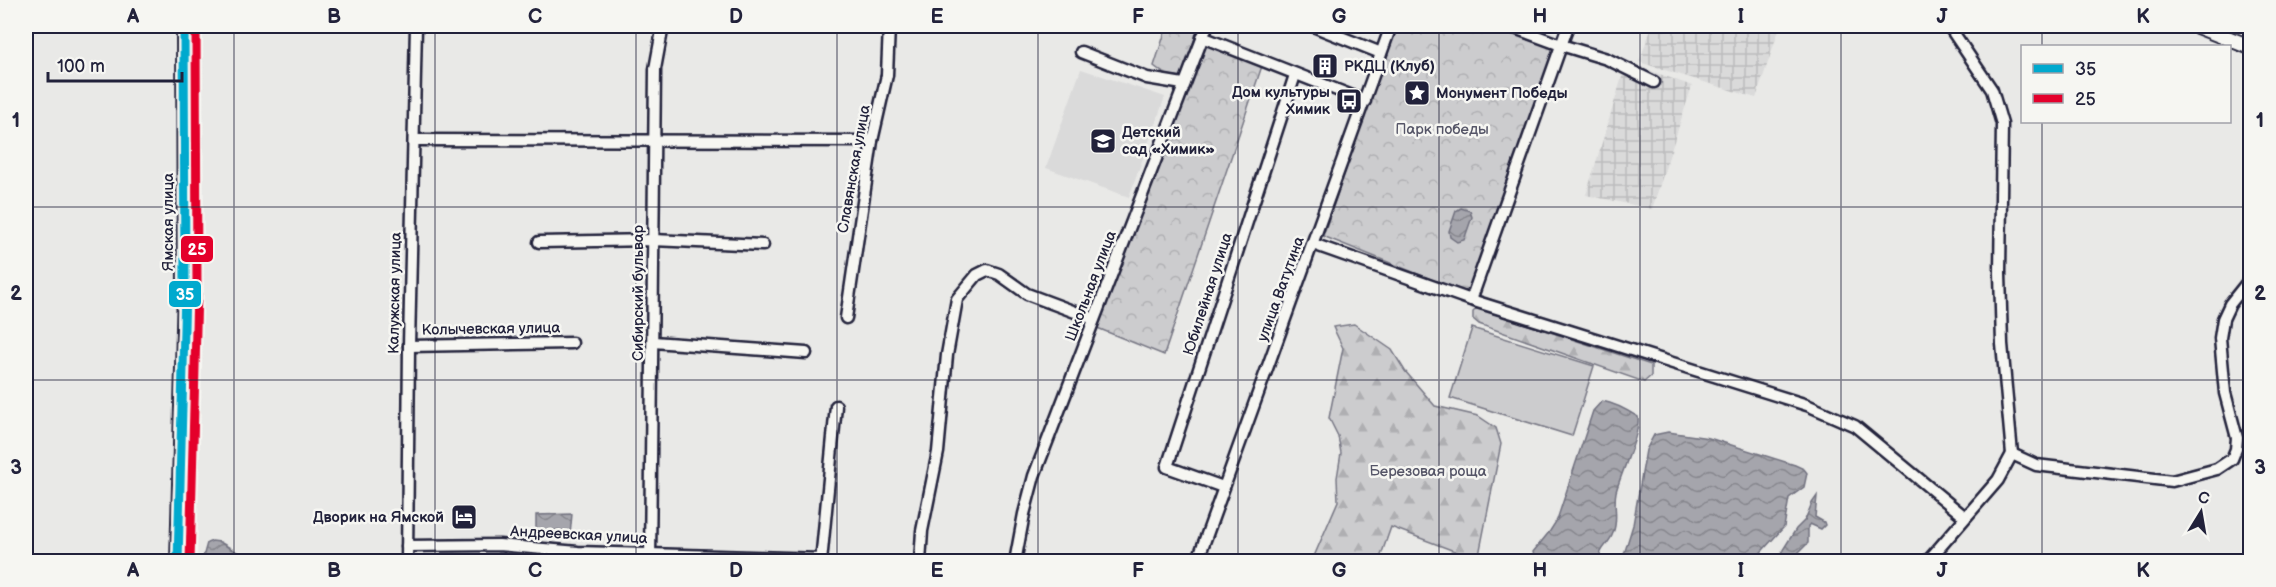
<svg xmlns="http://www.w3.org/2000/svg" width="2276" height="587" viewBox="0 0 2276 587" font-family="'Balsamiq Sans',sans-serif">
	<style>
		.built { fill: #dadada }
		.industrial { fill: url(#industrial-grid) }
		.grass { fill: #ccccce; stroke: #777784; stroke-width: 1.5 }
		.forest { fill: url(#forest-firs); stroke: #777784; stroke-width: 1.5 }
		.park { fill: url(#park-crowns); stroke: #777784; stroke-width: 1.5 }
		.water { fill: url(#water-waves); stroke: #71717f; stroke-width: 1.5 }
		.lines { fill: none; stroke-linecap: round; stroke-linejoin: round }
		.minor-casing { stroke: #22223b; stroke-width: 15 }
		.major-casing { stroke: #22223b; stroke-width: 18 }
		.minor { stroke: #f6f6f2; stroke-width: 10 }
		.major { stroke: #f6f6f2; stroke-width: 14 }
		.bus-1-casing { stroke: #f6f6f2; stroke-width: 14 }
		.bus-2-casing { stroke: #f6f6f2; stroke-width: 14 }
		.bus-1 { stroke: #00a9ce; stroke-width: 9 }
		.bus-2 { stroke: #e4002b; stroke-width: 9 }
		.grid { fill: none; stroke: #22223b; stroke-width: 1.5; stroke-opacity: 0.55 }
		.labels { text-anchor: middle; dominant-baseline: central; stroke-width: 5; stroke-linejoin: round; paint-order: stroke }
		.poi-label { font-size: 15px; font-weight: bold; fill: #22223b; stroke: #f6f6f2; text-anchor: start }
		.park-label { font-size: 15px; fill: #555567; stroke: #f6f6f2 }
		.street-label { font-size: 15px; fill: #22223b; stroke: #f6f6f2 }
		.line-badge { stroke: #f6f6f2; stroke-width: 2 }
		.badge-label { font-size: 16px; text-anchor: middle; font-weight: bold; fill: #fff }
		.neatline { fill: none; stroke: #22223b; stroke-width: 2 }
		.grid-label { font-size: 20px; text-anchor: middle; font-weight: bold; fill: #22223b }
	</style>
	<defs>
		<pattern id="industrial-grid" width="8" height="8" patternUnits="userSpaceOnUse" patternTransform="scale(1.5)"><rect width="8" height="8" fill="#dadada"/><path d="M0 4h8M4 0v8" fill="none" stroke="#bbbbbc"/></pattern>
		<pattern id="forest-firs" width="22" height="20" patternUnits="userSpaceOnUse" patternTransform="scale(1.5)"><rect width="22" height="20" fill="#ccccce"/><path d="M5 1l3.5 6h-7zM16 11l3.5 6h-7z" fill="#afafb2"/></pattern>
		<pattern id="park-crowns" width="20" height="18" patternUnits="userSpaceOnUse" patternTransform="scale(1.5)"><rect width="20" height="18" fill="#ccccce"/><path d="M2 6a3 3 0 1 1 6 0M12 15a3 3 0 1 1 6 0" fill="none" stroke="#afafb2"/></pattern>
		<pattern id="water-waves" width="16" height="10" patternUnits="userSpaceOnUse" patternTransform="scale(1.5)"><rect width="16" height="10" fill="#a5a5ac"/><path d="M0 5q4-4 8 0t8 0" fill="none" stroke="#86868d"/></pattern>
	</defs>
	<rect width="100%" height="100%" fill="#e9e9e7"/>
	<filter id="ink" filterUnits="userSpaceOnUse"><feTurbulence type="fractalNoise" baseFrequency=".0167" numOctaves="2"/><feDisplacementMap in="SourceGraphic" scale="12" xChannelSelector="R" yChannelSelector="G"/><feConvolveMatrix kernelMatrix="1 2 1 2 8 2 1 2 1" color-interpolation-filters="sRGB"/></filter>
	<g filter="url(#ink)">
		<path class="built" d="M1081,69L1165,97L1129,197L1046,168Z"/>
		<g class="industrial">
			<path d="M1652,26H1780L1756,98L1639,62Z"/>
			<path d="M1630,63L1692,86L1652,209L1586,195L1622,77Z"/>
		</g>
		<path class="grass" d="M1472,328L1594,366L1572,436L1450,398Z"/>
		<g class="forest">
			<path d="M1477,308L1651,365V376L1644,382L1479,324L1473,319V312Z"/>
			<path d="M1354,324L1392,350L1405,371L1435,406L1478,416L1496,428L1501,444L1478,560L1391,527L1379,561H1312L1338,501L1337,478L1341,453L1338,436L1329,418L1343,348L1333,327Z"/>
		</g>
		<g class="park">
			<path d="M1167,26H1199L1182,77L1166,75L1154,66Z"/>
			<path d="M1395,26H1495L1555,48L1468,294L1323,236Z"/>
			<path d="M1203,38L1263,63L1164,355L1095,327Z"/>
		</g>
		<g class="water">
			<path d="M1461,208L1470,211L1472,217L1464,240L1457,242L1450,237L1449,231L1456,211Z"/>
			<path d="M1602,401C1614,403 1627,410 1638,417C1641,432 1620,475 1616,492C1613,506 1619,519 1613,533C1609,545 1599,548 1599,561H1535L1533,552L1550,531L1557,520L1593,411Z"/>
			<path d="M1668,432L1709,438L1795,465L1804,469L1807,473L1804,487L1789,498L1784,527L1753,561H1622L1633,525L1646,450L1654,435Z"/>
			<path d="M1817,496L1815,517L1824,522L1825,525L1821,529L1810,524L1808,526V543L1799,552L1794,561H1776L1796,529L1805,520L1812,503Z"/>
			<path d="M572,514L570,535L536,534V515Z"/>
			<path d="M212,541L220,542L242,555L241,561H202L207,543Z"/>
		</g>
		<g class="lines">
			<defs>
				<g id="minor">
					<path d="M1313,26L1381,53"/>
					<path d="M1509,26L1561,45L1607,59L1654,82"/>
					<path d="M1949,26L1992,90L2002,124L2000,273L2002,344L2012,454"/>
					<path d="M1202,37L1365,101"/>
					<path d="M1081,52L1147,78L1183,84"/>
					<path d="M414,140L872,141"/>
					<path d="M539,242L653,240L763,245"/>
					<path d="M1313,244L1471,300L1807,405L1855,426L1965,517"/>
					<path d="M1471,300L1568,26"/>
					<path d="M846,318L872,141L887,75L889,26"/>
					<path d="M653,342L806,353"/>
					<path d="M409,346L572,343"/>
					<path d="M1223,487L1167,467L1295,75"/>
					<path d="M407,546L499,545L578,552L822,559"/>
					<path d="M407,562L409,346L416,26"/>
					<path d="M650,562L655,69L662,31L665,26"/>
					<path d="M821,562L836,406"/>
					<path d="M920,562L922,531L938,452L947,355L957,299L977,275L987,270L999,274L1027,294L1094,319"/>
					<path d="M1015,562L1024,514L1034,476L1207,26"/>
					<path d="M1197,562L1391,26"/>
					<path d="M1927,562L1998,480L2012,454L2036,465L2172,481L2217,469L2232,459L2236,449L2237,438L2225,393L2220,338L2223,319L2230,304L2250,279"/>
				</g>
				<g id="major">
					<path d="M2197,26L2250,47"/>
					<path d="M178,562L185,290L184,26"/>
				</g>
			</defs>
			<use href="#minor" class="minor-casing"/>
			<use href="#major" class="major-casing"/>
			<use href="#minor" class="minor"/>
			<use href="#major" class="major"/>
			<defs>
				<path id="bus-1" d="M178,562L185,290L184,26"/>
				<path id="bus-2" d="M190,562L197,290L196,26"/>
			</defs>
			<use href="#bus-1" class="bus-1-casing"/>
			<use href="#bus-2" class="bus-2-casing"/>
			<use href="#bus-1" class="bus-1"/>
			<use href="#bus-2" class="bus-2"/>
		</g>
	</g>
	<path class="grid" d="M234,26V562M435,26V562M636,26V562M837,26V562M1038,26V562M1238,26V562M1439,26V562M1640,26V562M1841,26V562M2042,26V46M2042,122V562M26,207H2250M26,380H2250"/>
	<defs>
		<symbol id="building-square" viewBox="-11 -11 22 22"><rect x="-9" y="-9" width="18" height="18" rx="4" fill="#22223b" stroke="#f6f6f2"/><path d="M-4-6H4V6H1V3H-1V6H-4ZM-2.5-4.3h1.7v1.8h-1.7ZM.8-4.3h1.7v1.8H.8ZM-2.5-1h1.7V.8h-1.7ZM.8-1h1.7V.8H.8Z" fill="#fff"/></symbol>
		<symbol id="sight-square" viewBox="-11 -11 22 22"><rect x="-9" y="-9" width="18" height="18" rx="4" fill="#22223b" stroke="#f6f6f2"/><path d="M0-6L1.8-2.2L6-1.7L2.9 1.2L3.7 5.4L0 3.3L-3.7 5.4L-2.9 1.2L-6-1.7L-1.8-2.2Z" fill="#fff"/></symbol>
		<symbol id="bus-square" viewBox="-11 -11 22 22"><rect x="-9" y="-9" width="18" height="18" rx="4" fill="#22223b" stroke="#f6f6f2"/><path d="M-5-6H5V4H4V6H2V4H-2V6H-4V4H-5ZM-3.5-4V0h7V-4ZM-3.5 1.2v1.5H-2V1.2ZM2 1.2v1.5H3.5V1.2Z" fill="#fff"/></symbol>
		<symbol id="school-square" viewBox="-11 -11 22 22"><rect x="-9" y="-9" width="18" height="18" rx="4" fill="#22223b" stroke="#f6f6f2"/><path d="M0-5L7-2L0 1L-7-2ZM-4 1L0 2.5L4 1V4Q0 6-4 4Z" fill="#fff"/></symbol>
		<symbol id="hotel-square" viewBox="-11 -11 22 22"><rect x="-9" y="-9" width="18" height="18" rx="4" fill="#22223b" stroke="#f6f6f2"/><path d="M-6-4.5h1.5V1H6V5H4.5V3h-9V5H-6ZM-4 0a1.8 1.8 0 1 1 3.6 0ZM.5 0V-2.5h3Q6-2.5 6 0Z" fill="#fff"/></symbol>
	</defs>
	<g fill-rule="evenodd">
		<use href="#building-square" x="1310" y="51" width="30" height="30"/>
		<use href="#sight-square" x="1402" y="78" width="30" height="30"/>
		<use href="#bus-square" x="1334" y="86" width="30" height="30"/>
		<use href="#school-square" x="1088" y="126" width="30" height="30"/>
		<use href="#hotel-square" x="449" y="502" width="30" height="30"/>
	</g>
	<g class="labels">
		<g class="poi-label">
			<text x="1344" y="66">РКДЦ (Клуб)</text>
			<text x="1330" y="92" text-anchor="end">Дом культуры<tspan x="1330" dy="17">Химик</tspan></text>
			<text x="1436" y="93">Монумент Победы</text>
			<text x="1122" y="132">Детский<tspan x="1122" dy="17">сад «Химик»</tspan></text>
			<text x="444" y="517" text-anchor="end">Дворик на Ямской</text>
		</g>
		<g class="park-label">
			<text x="1442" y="129">Парк победы</text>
			<text x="1428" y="471">Березовая роща</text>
		</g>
		<g class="street-label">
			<text transform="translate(854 169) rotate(-80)">Славянская улица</text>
			<text transform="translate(168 222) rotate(-90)">Ямская улица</text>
			<text transform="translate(1091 286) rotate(-69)">Школьная улица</text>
			<text transform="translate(1281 289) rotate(-70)">улица Ватутина</text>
			<text transform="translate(395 293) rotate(-89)">Калужская улица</text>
			<text transform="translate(638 293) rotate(-90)">Сибирский бульвар</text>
			<text transform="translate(1208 294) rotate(-72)">Юбилейная улица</text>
			<text transform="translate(491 329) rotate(-1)">Колычевская улица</text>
			<text transform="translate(579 535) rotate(3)">Андреевская улица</text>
		</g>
	</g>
	<g class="line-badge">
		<rect x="180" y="235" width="34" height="28" rx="6" fill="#e4002b"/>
		<rect x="168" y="280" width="34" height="28" rx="6" fill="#00a9ce"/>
	</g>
	<g class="badge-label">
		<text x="197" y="255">25</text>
		<text x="185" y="300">35</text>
	</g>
	<rect width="2276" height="587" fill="none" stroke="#f6f6f2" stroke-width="66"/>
	<rect x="2021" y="45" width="210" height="78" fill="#f6f6f2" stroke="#a1a1a9" stroke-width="1.5"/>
	<rect x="2033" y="64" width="30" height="9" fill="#00a9ce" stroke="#a1a1a9" stroke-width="1.5"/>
	<text x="2075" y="75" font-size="18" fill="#22223b">35</text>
	<rect x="2033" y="94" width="30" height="9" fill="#e4002b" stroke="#a1a1a9" stroke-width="1.5"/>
	<text x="2075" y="105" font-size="18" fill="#22223b">25</text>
	<g transform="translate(2201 512) rotate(11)" stroke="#f6f6f2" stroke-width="4.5" paint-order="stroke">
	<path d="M0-4.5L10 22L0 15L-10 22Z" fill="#22223b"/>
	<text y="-9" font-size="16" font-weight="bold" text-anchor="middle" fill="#22223b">С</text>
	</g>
	<path d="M48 72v9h134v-9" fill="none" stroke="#22223b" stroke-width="3"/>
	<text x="57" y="72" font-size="18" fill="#22223b" stroke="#f6f6f2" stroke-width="4.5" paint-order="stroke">100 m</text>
	<rect x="33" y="33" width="2210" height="521" class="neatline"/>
	<g class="grid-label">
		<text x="133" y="23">A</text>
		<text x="334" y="23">B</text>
		<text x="535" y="23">C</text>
		<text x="736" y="23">D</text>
		<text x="937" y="23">E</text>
		<text x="1138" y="23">F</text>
		<text x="1339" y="23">G</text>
		<text x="1540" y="23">H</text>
		<text x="1741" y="23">I</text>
		<text x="1942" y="23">J</text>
		<text x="2143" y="23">K</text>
		<text x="16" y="127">1</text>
		<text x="2260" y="127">1</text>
		<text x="16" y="300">2</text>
		<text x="2260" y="300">2</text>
		<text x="16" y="474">3</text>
		<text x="2260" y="474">3</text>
		<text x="133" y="577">A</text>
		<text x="334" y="577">B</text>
		<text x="535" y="577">C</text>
		<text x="736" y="577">D</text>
		<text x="937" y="577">E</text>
		<text x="1138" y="577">F</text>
		<text x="1339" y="577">G</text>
		<text x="1540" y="577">H</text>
		<text x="1741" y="577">I</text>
		<text x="1942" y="577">J</text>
		<text x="2143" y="577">K</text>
	</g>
</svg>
